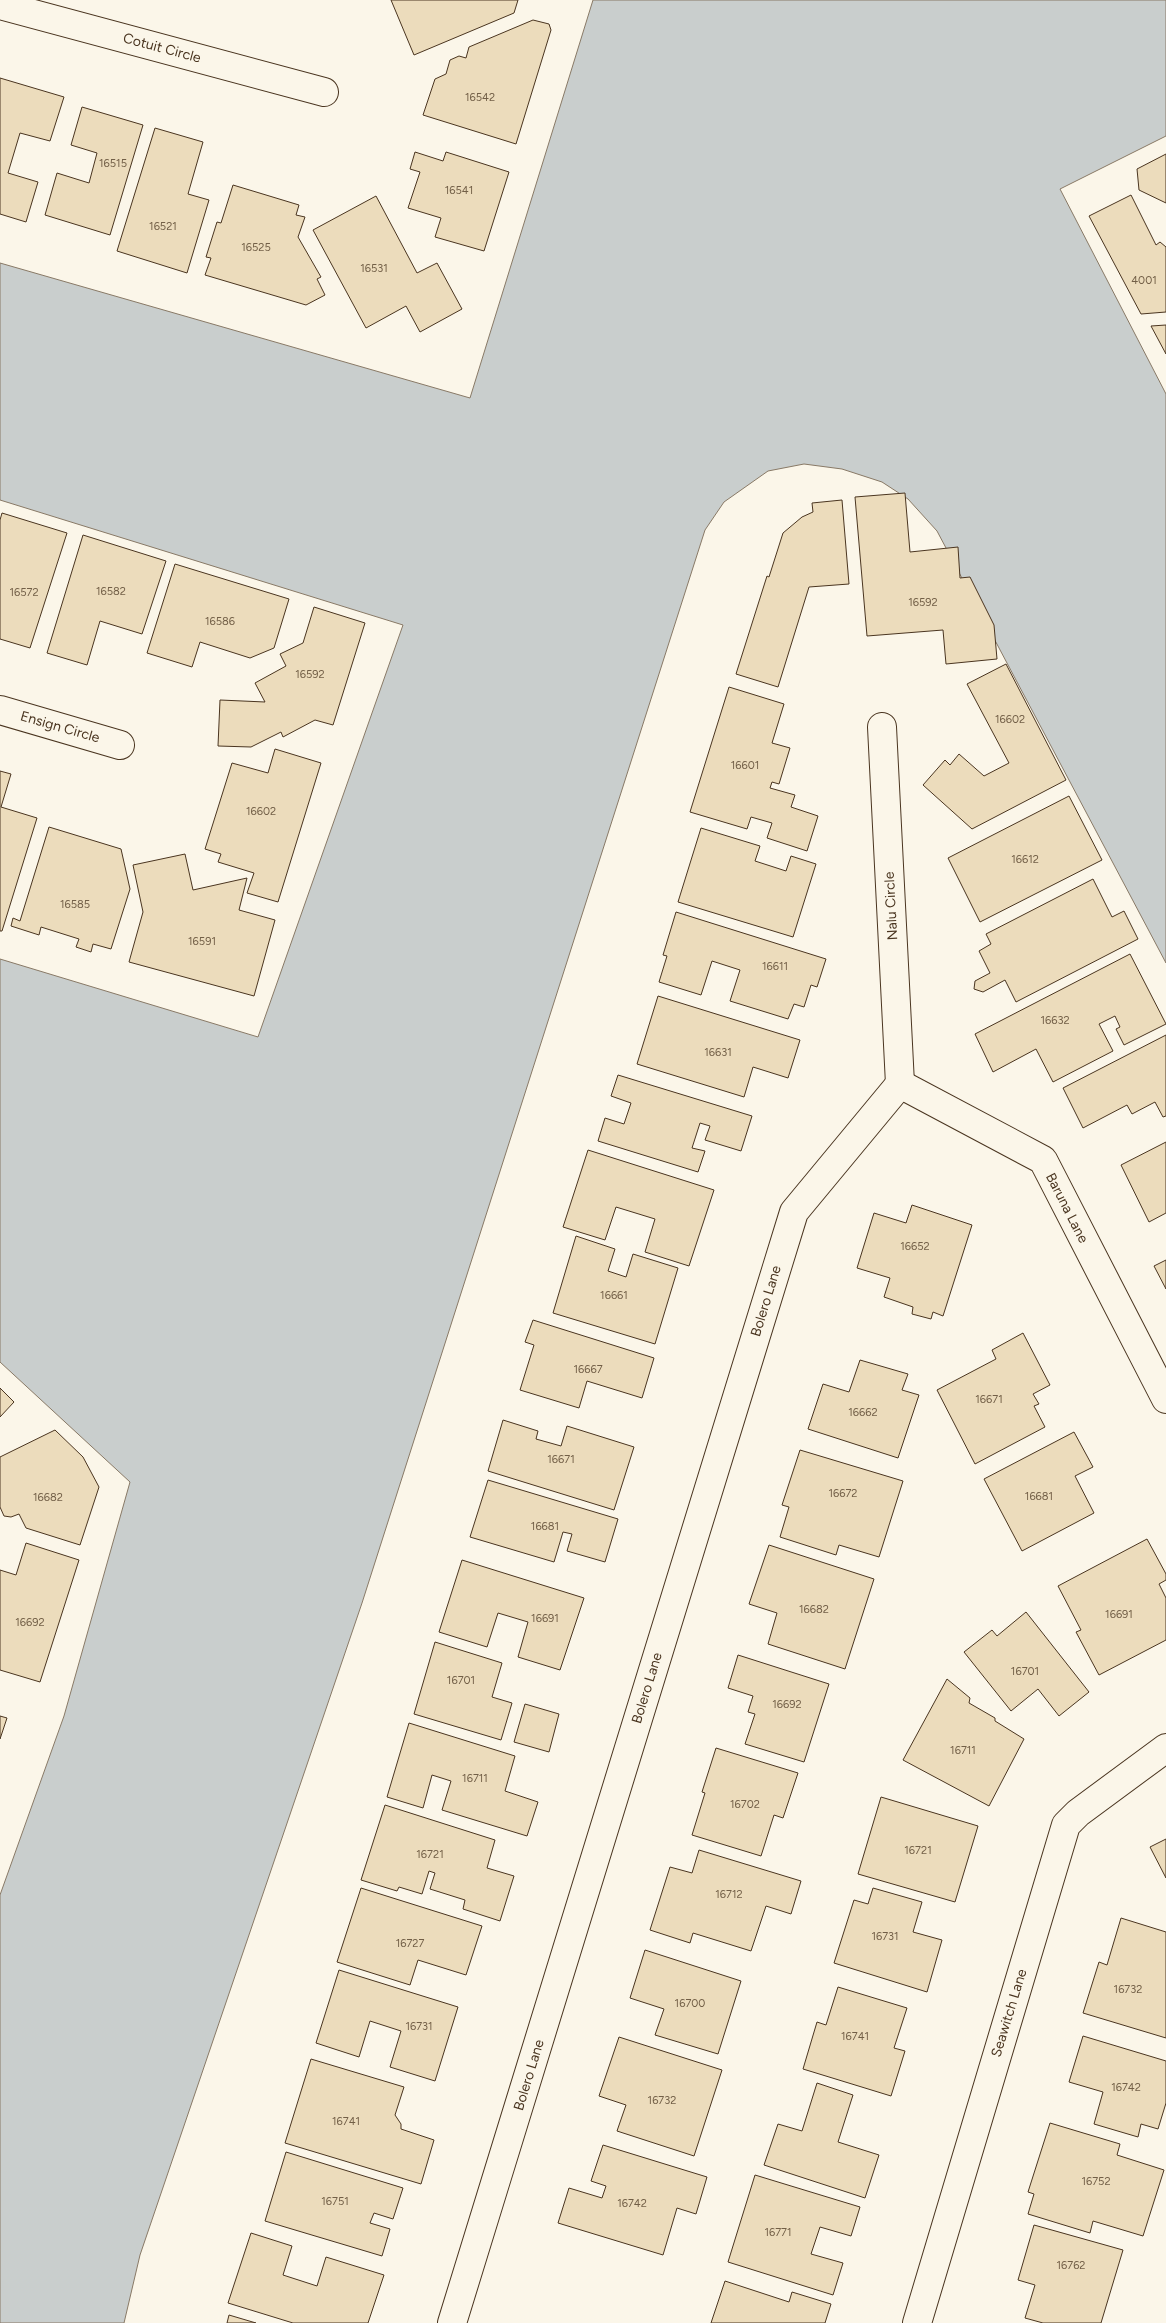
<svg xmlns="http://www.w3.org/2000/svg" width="1166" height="2323" viewBox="0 0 1166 2323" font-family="Figtree,sans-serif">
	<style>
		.water { fill: #c9cecd; stroke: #887966 }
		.building { fill: #ecdcbc; stroke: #4a3520 }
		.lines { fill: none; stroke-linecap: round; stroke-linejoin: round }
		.minor-casing { stroke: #4a3520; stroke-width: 30 }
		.minor { stroke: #fbf6e9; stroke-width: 28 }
		.labels { text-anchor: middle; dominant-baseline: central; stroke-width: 4; stroke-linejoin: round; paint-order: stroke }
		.number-label { font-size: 11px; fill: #725f47 }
		.street-label { font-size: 14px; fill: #4a3520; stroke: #fbf6e9 }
	</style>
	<rect width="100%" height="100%" fill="#fbf6e9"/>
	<path class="water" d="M593,0H1166V136L1060,189L1166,394V963L937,531L908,499L882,482L842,469L804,464L768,471L724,502L705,530L362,1603L140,2255L124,2323H0V1895L64,1716L130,1482L0,1362V959L258,1037L403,625L0,500V263L470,398Z"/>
	<g class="building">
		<path d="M391,0H518L514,13L414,55Z"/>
		<path d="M533,20L549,24L551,30L516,144L423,115L435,79L446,74L450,60L459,56L466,58L469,47Z"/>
		<path d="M0,78L64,97L50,141L20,133L8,173L38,182L26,222L0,214Z"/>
		<path d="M82,107L143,125L110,235L45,215L57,173L89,183L97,153L71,145Z"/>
		<path d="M155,128L203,142L188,194L209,200L187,273L117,251Z"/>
		<path d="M415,152L443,161L446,152L509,172L484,251L435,237L441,218L408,208L420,172L410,169Z"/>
		<path d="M1166,154V203L1139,190L1137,169Z"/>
		<path d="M233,185L299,205L296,215L305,217L298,237L321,277L317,279L325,295L306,305L205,275L211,258L206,257L217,222L221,223Z"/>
		<path d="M1131,195L1156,245L1160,242L1166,247V312L1141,314L1089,216Z"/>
		<path d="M376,196L417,273L437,263L462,309L420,332L406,306L366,328L313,230Z"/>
		<path d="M1166,325V354L1151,326Z"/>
		<path d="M905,493L910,552L958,547L960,578L970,577L994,625L997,659L946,664L943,630L867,636L855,497Z"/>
		<path d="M842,500L849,584L809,587L778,687L736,674L767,576L769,577L783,533L802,517L813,512L812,503Z"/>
		<path d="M2,513L67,533L30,648L0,639V520Z"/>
		<path d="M83,535L166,561L142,634L100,621L87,665L47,653Z"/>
		<path d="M175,564L289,599L274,648L250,658L200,642L192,667L147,653Z"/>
		<path d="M314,607L365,623L333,725L315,720L283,737L281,732L251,747L218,746L220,700L265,702L255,683L286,666L280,654L303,643Z"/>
		<path d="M1006,664L1066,780L972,829L923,785L945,760L950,765L959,754L984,776L1009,763L967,684Z"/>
		<path d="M729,687L784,704L772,743L790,748L779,784L772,782L770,788L795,795L791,807L818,816L807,851L767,838L772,823L751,817L747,829L690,812Z"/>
		<path d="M275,749L321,763L278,902L247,893L254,873L218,862L221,854L205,849L232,763L268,773Z"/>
		<path d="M0,771L11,774L1,807L37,818L2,931H0Z"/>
		<path d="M1069,796L1102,860L980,922L948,858Z"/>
		<path d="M49,827L121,849L130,889L111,949L93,944L91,952L76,947L79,939L41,927L39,935L11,926L13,918L20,921Z"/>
		<path d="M701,828L760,846L755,861L786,871L791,856L816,864L793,937L678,902Z"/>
		<path d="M185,854L193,890L247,878L239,910L275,920L254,996L129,962L143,912L133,865Z"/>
		<path d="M1093,879L1112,917L1124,911L1138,939L1016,1002L1005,980L983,992L974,989L975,981L990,973L979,951L991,944L986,934Z"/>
		<path d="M676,912L826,959L817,987L811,985L804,1007L794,1004L788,1019L730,1001L740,970L712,961L701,995L659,982L667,956L663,955Z"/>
		<path d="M1130,954L1166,1024L1124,1045L1116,1029L1120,1027L1115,1016L1099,1024L1113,1051L1053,1082L1036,1049L993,1072L975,1034Z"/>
		<path d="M658,996L800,1040L788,1078L753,1067L744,1097L637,1064Z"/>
		<path d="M1166,1035V1116L1163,1117L1155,1102L1132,1114L1127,1105L1083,1128L1063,1088Z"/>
		<path d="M618,1075L752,1116L741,1151L705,1140L710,1126L700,1123L692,1148L705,1151L698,1172L598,1141L605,1118L624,1124L631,1103L611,1096Z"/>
		<path d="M1166,1142V1213L1149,1222L1121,1165Z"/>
		<path d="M588,1150L714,1190L689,1266L645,1252L655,1219L616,1207L605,1240L563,1227Z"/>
		<path d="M912,1205L972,1225L943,1316L933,1312L931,1319L912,1314L913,1307L884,1297L890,1278L857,1268L874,1213L906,1223Z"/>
		<path d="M576,1236L615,1249L608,1271L626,1277L633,1254L678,1268L655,1344L553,1313Z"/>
		<path d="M1166,1260V1289L1154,1266Z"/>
		<path d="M533,1320L654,1358L642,1398L587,1381L579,1408L520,1390L534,1345L525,1342Z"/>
		<path d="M1023,1333L1050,1385L1033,1394L1039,1404L1034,1406L1045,1427L975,1464L937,1390L996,1359L992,1350Z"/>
		<path d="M860,1360L908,1374L902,1390L919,1395L898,1458L808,1429L823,1384L849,1392Z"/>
		<path d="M0,1388L14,1402L0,1417Z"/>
		<path d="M503,1420L538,1431L536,1439L561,1446L567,1426L634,1447L614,1510L488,1471Z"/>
		<path d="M55,1430L83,1457L99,1487L80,1545L26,1528L19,1514L11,1517L4,1516L0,1507V1457Z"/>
		<path d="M1074,1432L1093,1467L1075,1476L1094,1513L1022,1551L984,1479Z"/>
		<path d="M800,1450L903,1481L879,1557L839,1545L836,1555L780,1537L789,1507L782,1505Z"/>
		<path d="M488,1480L618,1519L605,1562L567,1551L572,1534L563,1532L554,1562L470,1537Z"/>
		<path d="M1147,1539L1166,1574V1580L1159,1584L1166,1598V1640L1099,1675L1076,1632L1081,1630L1058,1586Z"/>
		<path d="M26,1543L79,1560L40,1682L0,1670V1570L16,1575Z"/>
		<path d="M769,1545L874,1579L845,1669L768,1644L777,1613L749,1604Z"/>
		<path d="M462,1560L584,1598L560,1670L518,1657L528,1622L498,1613L487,1647L439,1632Z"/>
		<path d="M1026,1612L1089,1692L1059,1716L1038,1689L1011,1711L964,1652L992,1630L997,1636Z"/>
		<path d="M435,1642L502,1663L492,1697L512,1703L501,1740L414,1714Z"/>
		<path d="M738,1655L829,1684L804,1762L745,1744L755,1714L748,1712L753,1696L728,1688Z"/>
		<path d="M947,1679L970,1698L969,1703L995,1718V1721L1024,1739L989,1806L903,1760Z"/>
		<path d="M525,1704L559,1714L549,1752L514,1742Z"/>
		<path d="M0,1716L7,1718L0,1739Z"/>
		<path d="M409,1723L515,1756L505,1791L538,1802L527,1836L442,1810L451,1781L432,1775L423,1808L387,1797Z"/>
		<path d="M716,1748L798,1773L783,1818L774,1815L761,1856L692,1835L705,1793L702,1792Z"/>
		<path d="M881,1797L978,1826L955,1902L858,1874Z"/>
		<path d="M385,1805L495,1840L487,1868L514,1876L500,1921L463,1909L465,1900L430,1889L435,1873L429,1871L422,1894L399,1887L397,1891L361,1880Z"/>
		<path d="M1166,1839V1878L1150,1847Z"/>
		<path d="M699,1850L801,1881L791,1914L766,1906L751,1951L693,1933L690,1943L650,1930L670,1867L692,1873Z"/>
		<path d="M361,1888L482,1926L466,1975L418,1960L410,1985L337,1962Z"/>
		<path d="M873,1888L922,1902L913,1932L942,1940L927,1992L834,1963L854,1900L868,1904Z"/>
		<path d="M1121,1918L1166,1932V2038L1083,2013L1099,1962L1107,1965Z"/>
		<path d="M645,1950L741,1981L718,2054L655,2035L664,2009L630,1998Z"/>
		<path d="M339,1970L458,2007L435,2081L390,2067L401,2031L370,2021L359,2057L316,2043Z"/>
		<path d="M838,1987L907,2008L894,2048L905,2051L891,2096L803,2069L817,2022L826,2025Z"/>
		<path d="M1083,2036L1166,2061V2103L1158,2129L1141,2124L1138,2137L1094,2124L1103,2092L1069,2082Z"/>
		<path d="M619,2037L722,2070L694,2156L617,2131L626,2105L599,2096Z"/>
		<path d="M311,2059L404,2087L395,2115L401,2124V2129L434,2140L421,2184L285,2143Z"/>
		<path d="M817,2083L853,2095L838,2142L879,2155L865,2198L764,2165L778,2124L802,2131Z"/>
		<path d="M1050,2123L1120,2144L1117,2155L1164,2170L1143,2236L1093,2221L1090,2233L1028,2214L1034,2194L1028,2192Z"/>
		<path d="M603,2145L707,2177L696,2214L677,2208L663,2255L558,2223L569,2188L602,2198L606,2186L591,2181Z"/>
		<path d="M286,2152L403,2188L393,2219L374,2213L370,2223L390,2229L382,2256L265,2221Z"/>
		<path d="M755,2175L860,2207L851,2236L820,2227L811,2254L843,2263L833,2295L728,2262Z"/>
		<path d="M1034,2225L1123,2250L1101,2323H1043L1025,2318L1035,2285L1018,2280Z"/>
		<path d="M251,2233L292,2246L283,2275L317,2286L326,2257L384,2275L368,2323H293L228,2303Z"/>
		<path d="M725,2281L789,2302L792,2292L831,2304L825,2323H711Z"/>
		<path d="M229,2315L256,2323H227Z"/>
	</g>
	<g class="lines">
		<defs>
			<g id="minor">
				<path d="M0,5L324,92"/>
				<path d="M0,710L120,745"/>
				<path d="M882,727L900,1084"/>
				<path d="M900,1084L1043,1160L1166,1399"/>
				<path d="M452,2323L794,1212L900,1084"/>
				<path d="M917,2323L1066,1825L1078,1813L1166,1748"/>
			</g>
		</defs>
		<use href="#minor" class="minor-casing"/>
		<use href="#minor" class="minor"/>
	</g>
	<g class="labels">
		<g class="number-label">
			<text x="480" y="97">16542</text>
			<text x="113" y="163">16515</text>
			<text x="459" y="190">16541</text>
			<text x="163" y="226">16521</text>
			<text x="256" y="247">16525</text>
			<text x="374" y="268">16531</text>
			<text x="1144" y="280">4001</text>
			<text x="111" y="591">16582</text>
			<text x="24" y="592">16572</text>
			<text x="923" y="602">16592</text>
			<text x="220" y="621">16586</text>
			<text x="310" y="674">16592</text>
			<text x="1010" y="719">16602</text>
			<text x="745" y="765">16601</text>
			<text x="261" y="811">16602</text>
			<text x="1025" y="859">16612</text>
			<text x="75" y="904">16585</text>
			<text x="202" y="941">16591</text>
			<text x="775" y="966">16611</text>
			<text x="1055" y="1020">16632</text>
			<text x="718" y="1052">16631</text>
			<text x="915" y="1246">16652</text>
			<text x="614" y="1295">16661</text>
			<text x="588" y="1369">16667</text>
			<text x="989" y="1399">16671</text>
			<text x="863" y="1412">16662</text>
			<text x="561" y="1459">16671</text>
			<text x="843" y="1493">16672</text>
			<text x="1039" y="1496">16681</text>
			<text x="48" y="1497">16682</text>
			<text x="545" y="1526">16681</text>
			<text x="814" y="1609">16682</text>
			<text x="1119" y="1614">16691</text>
			<text x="545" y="1618">16691</text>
			<text x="30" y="1622">16692</text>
			<text x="1025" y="1671">16701</text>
			<text x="461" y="1680">16701</text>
			<text x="787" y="1704">16692</text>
			<text x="963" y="1750">16711</text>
			<text x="475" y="1778">16711</text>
			<text x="745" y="1804">16702</text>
			<text x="918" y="1850">16721</text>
			<text x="430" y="1854">16721</text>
			<text x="729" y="1894">16712</text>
			<text x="885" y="1936">16731</text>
			<text x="410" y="1943">16727</text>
			<text x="1128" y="1989">16732</text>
			<text x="690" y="2003">16700</text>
			<text x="419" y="2026">16731</text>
			<text x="855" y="2036">16741</text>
			<text x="1126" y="2087">16742</text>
			<text x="662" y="2100">16732</text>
			<text x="346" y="2121">16741</text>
			<text x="1096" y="2181">16752</text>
			<text x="335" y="2201">16751</text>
			<text x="632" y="2203">16742</text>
			<text x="778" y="2232">16771</text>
			<text x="1071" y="2265">16762</text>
		</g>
		<g class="street-label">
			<text transform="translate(162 48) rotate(15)">Cotuit Circle</text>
			<text transform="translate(60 727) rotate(16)">Ensign Circle</text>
			<text transform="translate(891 906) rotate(-93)">Nalu Circle</text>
			<text transform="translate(1067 1208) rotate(63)">Baruna Lane</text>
			<text transform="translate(766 1301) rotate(-73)">Bolero Lane</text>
			<text transform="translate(647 1688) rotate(-73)">Bolero Lane</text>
			<text transform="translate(1009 2013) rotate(-73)">Seawitch Lane</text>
			<text transform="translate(529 2075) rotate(-73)">Bolero Lane</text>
		</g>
	</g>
</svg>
